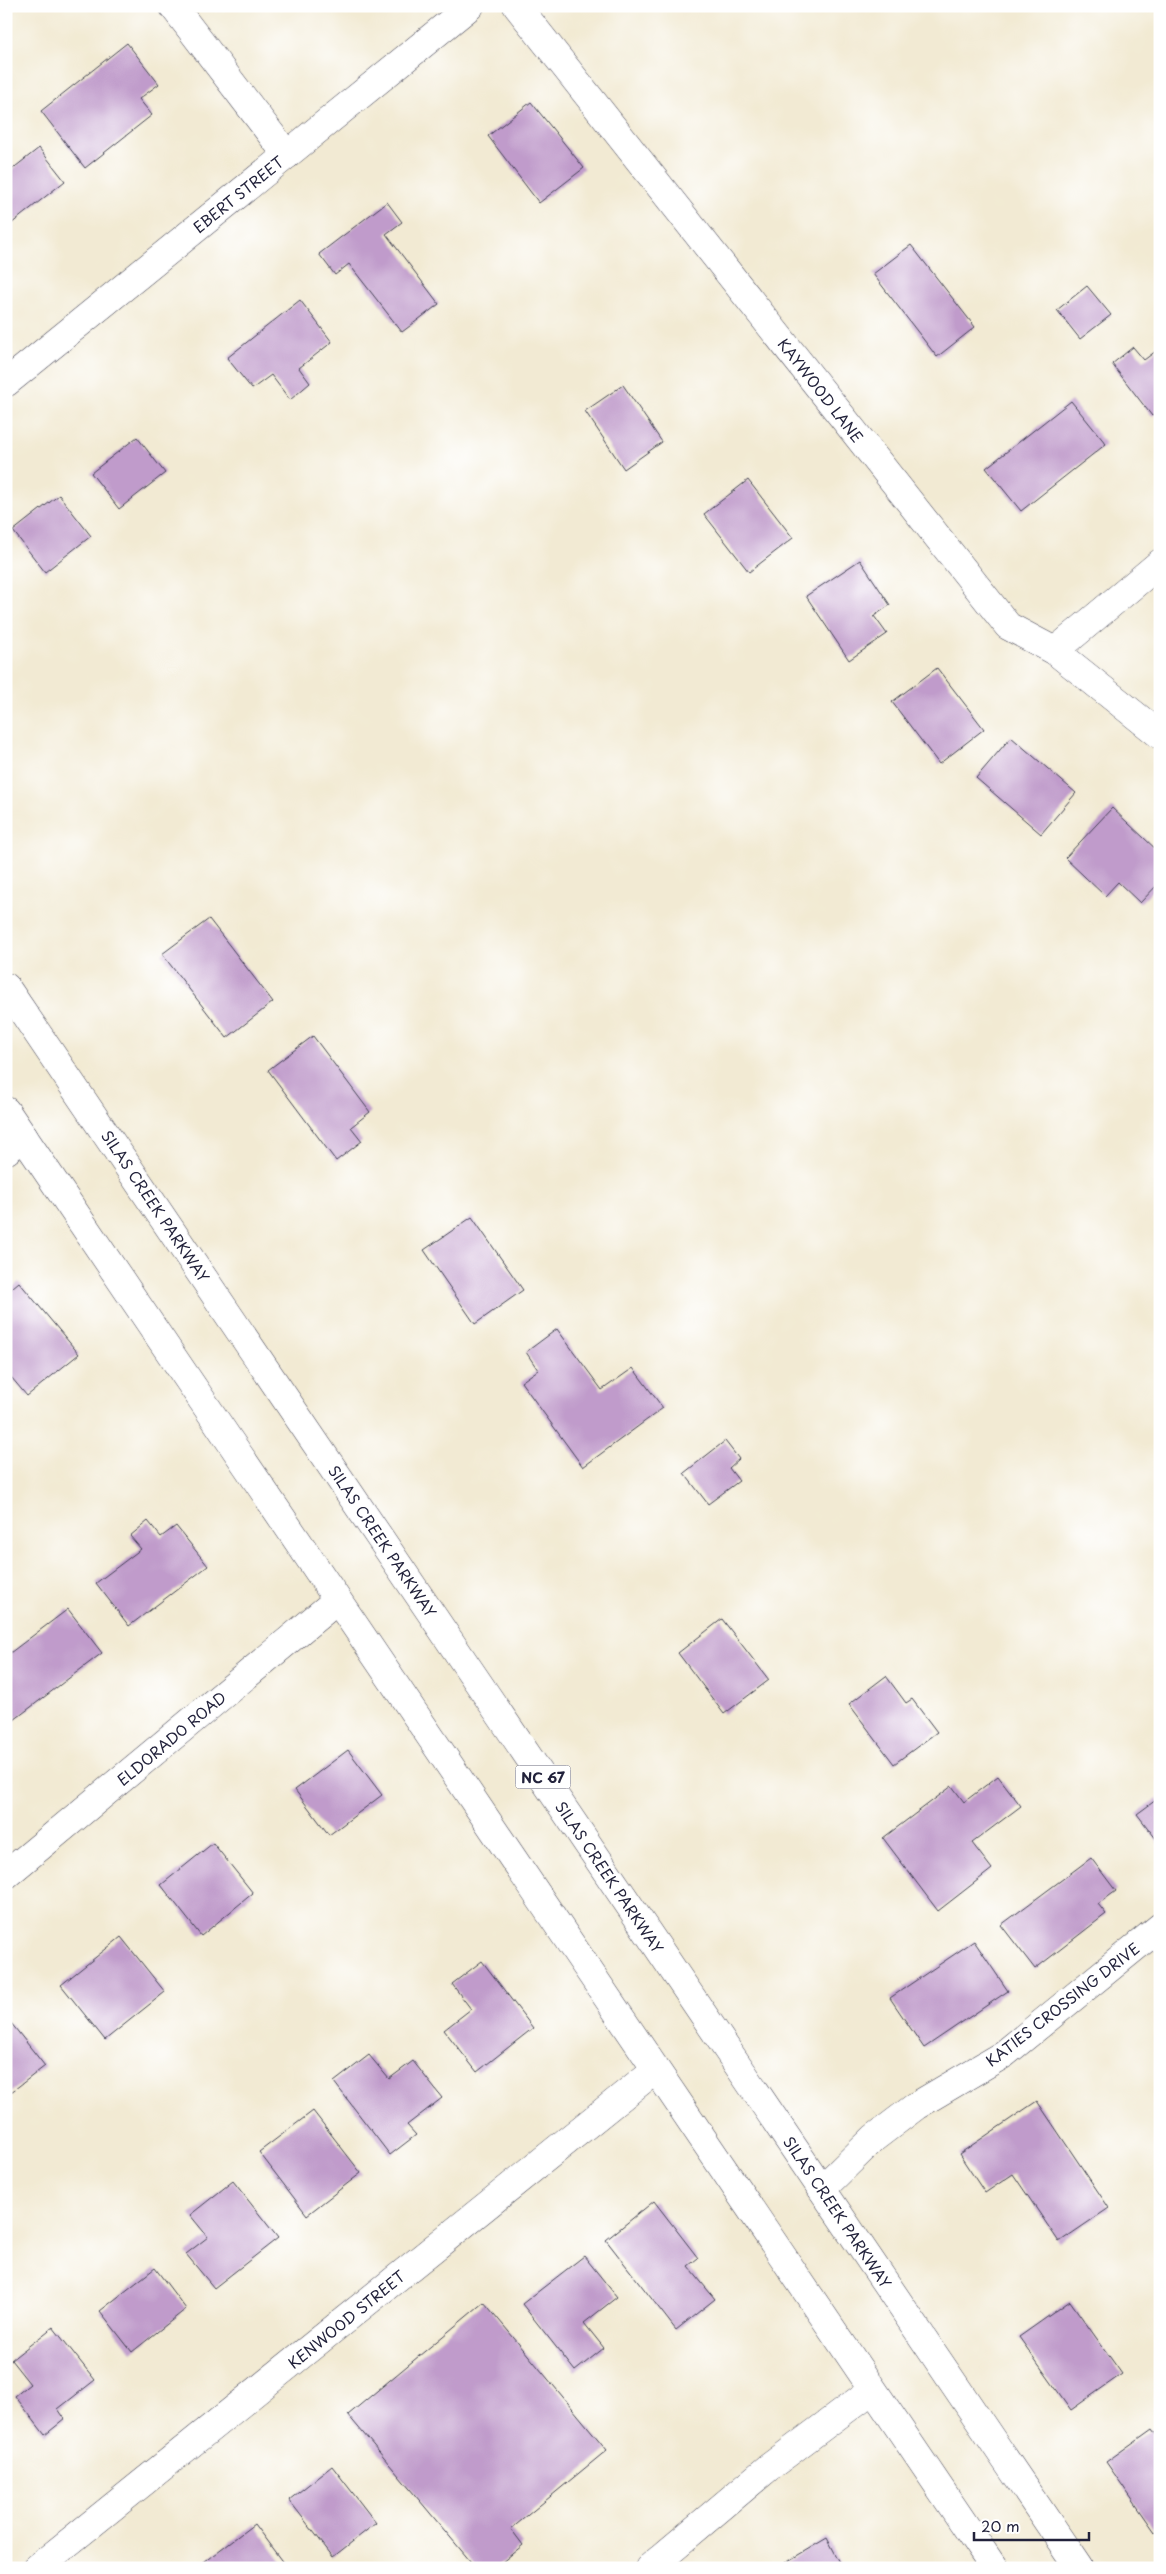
<svg xmlns="http://www.w3.org/2000/svg" width="1166" height="2574" viewBox="0 0 1166 2574" font-family="'Playpen Sans',sans-serif">
	<style>
		.building { fill: #c09bcb }
		.lines { fill: none; stroke-linecap: round; stroke-linejoin: round }
		.minor-casing { stroke: #414052; stroke-width: 29 }
		.major-casing { stroke: #414052; stroke-width: 29 }
		.minor { stroke: #fff; stroke-width: 28 }
		.major { stroke: #fff; stroke-width: 28 }
		.labels { text-anchor: middle; dominant-baseline: central; stroke-width: 4.5; stroke-linejoin: round; paint-order: stroke }
		.shield { fill: #fff; stroke: #646476; stroke-width: 1 }
		.shield-label { font-size: 14px; font-weight: bold; fill: #22223b }
		.street-label { font-size: 15px; fill: #22223b; stroke: #fff }
	</style>
	<rect width="100%" height="100%" fill="#fff"/>
	<filter id="ink" filterUnits="userSpaceOnUse"><feTurbulence type="fractalNoise" baseFrequency=".02" numOctaves="2"/><feDisplacementMap in="SourceGraphic" scale="10" xChannelSelector="R" yChannelSelector="G"/><feConvolveMatrix kernelMatrix="1 2 1 2 8 2 1 2 1" color-interpolation-filters="sRGB"/></filter>
	<filter id="wash" filterUnits="userSpaceOnUse"><feTurbulence type="fractalNoise" baseFrequency=".0096" numOctaves="4" result="noise"/><feDisplacementMap in="SourceGraphic" scale="20" xChannelSelector="R" yChannelSelector="G"/><feGaussianBlur stdDeviation="1.12" result="paint"/><feColorMatrix in="noise" values="0 0 0 0 0 0 0 0 0 0 0 0 0 0 0 0 0 1.4 0 .05"/><feComposite in="paint" operator="in"/></filter>
	<g filter="url(#wash)">
		<rect width="100%" height="100%" fill="#f2ead3"/>
		<g id="blocks">
			<g class="building">
				<path d="M127,43L159,84L139,99L152,115L85,168L41,111Z"/>
				<path d="M531,102L584,168L539,203L488,136Z"/>
				<path d="M39,148L65,181L6,228V174Z"/>
				<path d="M387,202L402,222L386,234L439,304L402,332L349,264L335,275L319,254Z"/>
				<path d="M911,245L975,327L937,357L873,274Z"/>
				<path d="M1087,286L1111,315L1080,339L1057,310Z"/>
				<path d="M300,300L332,342L299,368L310,383L290,400L271,375L252,389L227,358Z"/>
				<path d="M1133,347L1144,360L1160,348V411L1152,416L1112,364Z"/>
				<path d="M623,385L662,442L624,469L585,411Z"/>
				<path d="M1071,401L1106,444L1021,511L986,468Z"/>
				<path d="M137,437L165,473L119,509L91,473Z"/>
				<path d="M748,480L793,538L749,572L704,514Z"/>
				<path d="M59,495L91,536L45,572L13,531Z"/>
				<path d="M860,560L890,605L874,616L887,634L849,660L806,596Z"/>
				<path d="M937,668L984,729L939,764L892,702Z"/>
				<path d="M1011,737L1076,793L1041,834L976,778Z"/>
				<path d="M1112,808L1160,853V882L1140,903L1118,882L1105,896L1065,858Z"/>
				<path d="M209,919L273,1002L227,1038L162,954Z"/>
				<path d="M313,1036L370,1112L351,1127L362,1141L336,1161L268,1070Z"/>
				<path d="M472,1217L523,1290L475,1324L424,1250Z"/>
				<path d="M19,1282L79,1354L27,1396L6,1371V1293Z"/>
				<path d="M557,1329L602,1390L633,1368L663,1408L583,1467L521,1382L538,1370L526,1352Z"/>
				<path d="M725,1441L739,1459L729,1468L739,1481L708,1504L684,1473Z"/>
				<path d="M148,1521L161,1537L176,1526L208,1566L129,1626L96,1583L141,1549L130,1536Z"/>
				<path d="M68,1609L102,1653L14,1720L6,1710V1656Z"/>
				<path d="M722,1619L769,1680L724,1714L678,1653Z"/>
				<path d="M886,1676L906,1703L912,1699L937,1732L894,1764L849,1704Z"/>
				<path d="M348,1750L382,1795L329,1835L295,1790Z"/>
				<path d="M998,1776L1021,1806L972,1843L992,1869L938,1911L883,1838L952,1786L964,1802Z"/>
				<path d="M1160,1797V1844L1137,1814Z"/>
				<path d="M213,1843L253,1893L201,1936L161,1885Z"/>
				<path d="M1091,1858L1116,1891L1098,1904L1106,1914L1035,1969L1001,1925Z"/>
				<path d="M121,1937L165,1992L105,2040L61,1985Z"/>
				<path d="M974,1941L1008,1991L924,2048L890,1998Z"/>
				<path d="M482,1961L533,2028L477,2072L444,2030L471,2009L452,1984Z"/>
				<path d="M11,2023L45,2066L6,2096V2027Z"/>
				<path d="M369,2055L389,2079L413,2061L442,2098L407,2125L416,2135L390,2155L334,2082Z"/>
				<path d="M1037,2101L1109,2208L1059,2242L1013,2174L985,2193L959,2154Z"/>
				<path d="M313,2111L361,2173L307,2215L259,2152Z"/>
				<path d="M233,2181L278,2238L214,2288L186,2254L208,2237L190,2215Z"/>
				<path d="M654,2201L698,2258L688,2266L715,2299L676,2330L606,2240Z"/>
				<path d="M584,2256L617,2297L584,2323L604,2348L575,2371L522,2304Z"/>
				<path d="M155,2268L186,2309L132,2352L100,2311Z"/>
				<path d="M1070,2301L1122,2374L1071,2410L1019,2337Z"/>
				<path d="M484,2302L607,2450L511,2529L523,2545L495,2568H476L348,2415Z"/>
				<path d="M53,2327L95,2380L58,2409L65,2419L45,2435L15,2396L30,2384L11,2360Z"/>
				<path d="M1152,2429L1160,2440V2528L1155,2532L1106,2462Z"/>
				<path d="M332,2466L376,2523L333,2557L289,2500Z"/>
				<path d="M254,2524L287,2568H196Z"/>
				<path d="M827,2538L843,2568H776Z"/>
			</g>
		</g>
	</g>
	<g filter="url(#ink)">
		<use href="#blocks" fill-opacity="0" stroke="#414052" stroke-width="1"/>
		<g class="lines">
			<defs>
				<g id="minor">
					<path d="M173,6L287,155"/>
					<path d="M517,6L1008,626L1055,651L1160,735"/>
					<path d="M1055,651L1160,563"/>
					<path d="M6,1151L24,1137"/>
					<path d="M6,1875L336,1601"/>
					<path d="M822,2189L874,2138L916,2106L1004,2054L1160,1927"/>
					<path d="M37,2568L655,2070"/>
					<path d="M649,2568L768,2468L872,2390"/>
				</g>
				<g id="major">
					<path d="M6,383L470,6"/>
					<path d="M6,987L1079,2568"/>
					<path d="M6,1111L994,2568"/>
				</g>
			</defs>
			<use href="#minor" class="minor-casing"/>
			<use href="#major" class="major-casing"/>
			<use href="#minor" class="minor"/>
			<use href="#major" class="major"/>
		</g>
	</g>
	<g class="labels">
		<rect class="shield" x="515.5" y="1765.5" width="55" height="23" rx="4"/>
		<g class="shield-label">
			<text x="543" y="1777">NC 67</text>
		</g>
		<g class="street-label">
			<text transform="translate(238 194) rotate(-39)">EBERT STREET</text>
			<text transform="translate(821 390) rotate(52)">KAYWOOD LANE</text>
			<text transform="translate(156 1206) rotate(56)">SILAS CREEK PARKWAY</text>
			<text transform="translate(383 1541) rotate(56)">SILAS CREEK PARKWAY</text>
			<text transform="translate(171 1738) rotate(-40)">ELDORADO ROAD</text>
			<text transform="translate(610 1877) rotate(56)">SILAS CREEK PARKWAY</text>
			<text transform="translate(1062 2004) rotate(-38)">KATIES CROSSING DRIVE</text>
			<text transform="translate(838 2212) rotate(56)">SILAS CREEK PARKWAY</text>
			<text transform="translate(346 2319) rotate(-39)">KENWOOD STREET</text>
		</g>
	</g>
	<rect width="1166" height="2574" fill="none" stroke="#fff" stroke-width="25"/>
	<path d="M974 2532v8h115v-8" fill="none" stroke="#22223b" stroke-width="2.5"/>
	<text x="981" y="2532" font-size="15" fill="#22223b" stroke="#ffffff" stroke-width="4" paint-order="stroke">20 m</text>
</svg>
